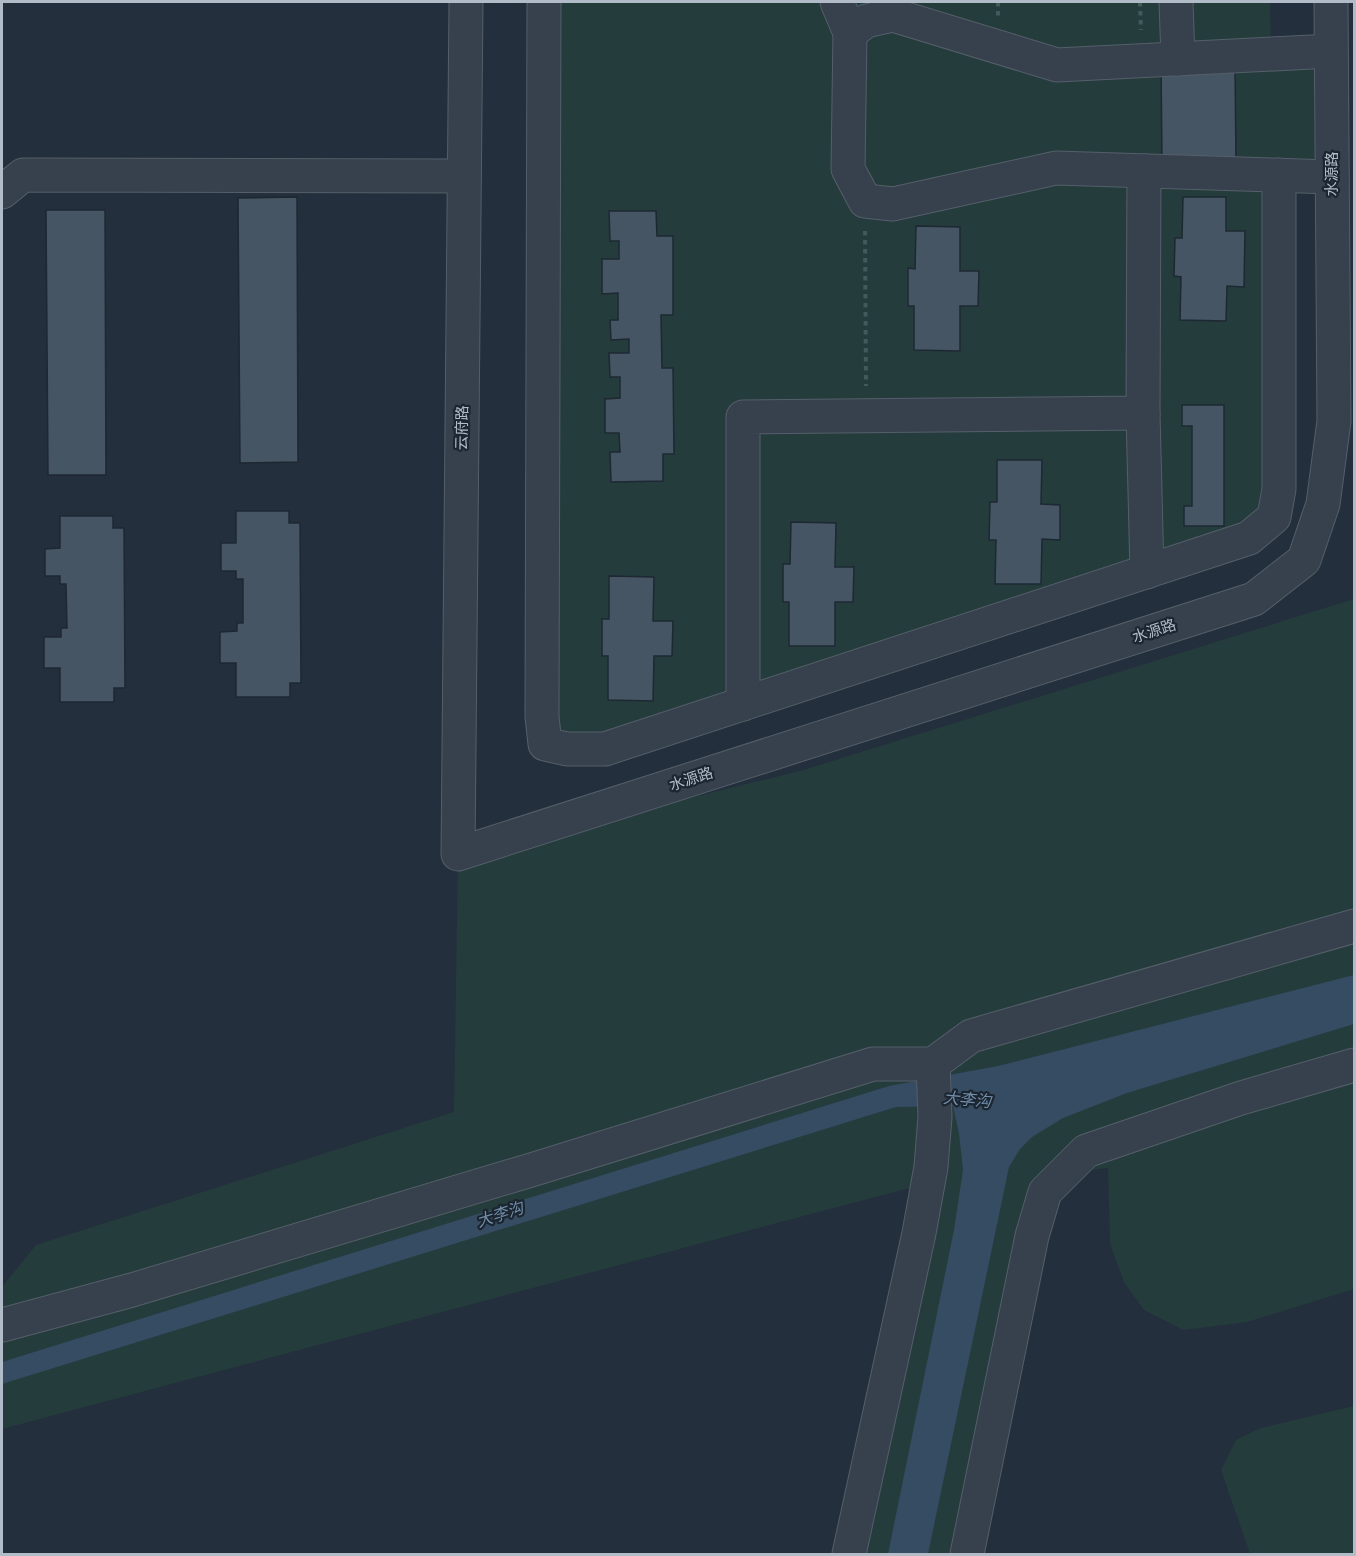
<svg xmlns="http://www.w3.org/2000/svg" width="1356" height="1556" viewBox="0 0 1356 1556" font-family="'Nunito Sans','Noto Sans SC',sans-serif">
	<style>
		.green { fill: #253c3d }
		.water { fill: #364c63 }
		.building { fill: #465563; stroke: #1e2833; stroke-width: 1.5 }
		.lines { fill: none; stroke-linecap: round; stroke-linejoin: round }
		.minor-casing { stroke: #555f6a; stroke-width: 35 }
		.path { stroke: #43595b; stroke-width: 4; stroke-dasharray: 4.5 4.5; stroke-linecap: butt }
		.minor { stroke: #37414d; stroke-width: 33 }
		.labels { text-anchor: middle; dominant-baseline: central; stroke-width: 4.5; stroke-linejoin: round; paint-order: stroke }
		.street-label { font-size: 15px; fill: #b2bcc8; stroke: #1c2631 }
		.water-label { font-size: 16px; font-style: italic; fill: #728fab; stroke: #1c2631 }
	</style>
	<rect width="100%" height="100%" fill="#232f3c"/>
	<g class="green">
		<path d="M546,2H1270L1271,54L1331,51L1332,177L1280,175L1274,517L605,749L545,744Z"/>
		<path d="M1354,599V1289L1247,1322L1183,1330L1144,1310L1124,1282L1110,1244L1108,1168L1062,1173L967,1554H849L913,1187L2,1429V1287L36,1245L454,1112L458,854L800,771Z"/>
		<path d="M1354,1406V1554H1250L1221,1470L1236,1440L1261,1428Z"/>
	</g>
	<path class="water" d="M1354,975V1024L1127,1093L1063,1118L1032,1137L1020,1149L1009,1167L928,1554H888L954,1230L963,1170L959,1133L953,1106L896,1107L2,1384V1362L889,1086L998,1066Z"/>
	<g class="building">
		<path d="M1235,62L1236,163L1162,164L1161,63Z"/>
		<path d="M297,197L298,462L240,463L238,198Z"/>
		<path d="M1183,197H1226V231H1245L1244,287L1227,286L1226,321L1180,320L1181,277L1174,276L1175,238H1182Z"/>
		<path d="M46,210H105L106,475H48Z"/>
		<path d="M609,211H656L657,236H673V315H661L662,368H673L674,454H663V481L611,482L610,452H620L619,433H605V399L620,398V377H610L609,353H629V339L611,340L610,320H618V293L602,294V259H619V241H610Z"/>
		<path d="M916,226L960,227V271H979L978,306H960V351L914,350V306H908V268L915,269Z"/>
		<path d="M1182,405H1224V526H1184V506H1192V426H1182Z"/>
		<path d="M997,460H1042L1041,504L1060,505V540L1042,539L1041,584H995L996,540H989L990,502H997Z"/>
		<path d="M236,511H289V523H300L301,683H290V697H236V663H220V632L237,631V623H243V579H236V571H221V543H236Z"/>
		<path d="M60,516H113V528H124L125,688H114V702H60V668H44V637H61V628H67L66,584H60V576H45V549L60,548Z"/>
		<path d="M791,522L836,523L835,567H854L853,602H835V646H789V602H783V564H790Z"/>
		<path d="M609,576L654,577L653,621H673L672,656H654L653,701L608,700V656H602V619H609Z"/>
	</g>
	<g class="lines">
		<defs>
			<g id="minor">
				<path d="M466,2L458,854L1254,599L1304,560L1323,504L1334,421L1331,2"/>
				<path d="M544,2L542,717L545,744L567,749H605L1249,538L1274,517L1279,489V175"/>
				<path d="M837,2L850,33"/>
				<path d="M1176,2L1178,59"/>
				<path d="M1331,51L1057,65L893,15L866,21L850,33L848,169L865,201L893,204L1056,168L1332,177"/>
				<path d="M2,192L23,175L464,176"/>
				<path d="M1143,413L1147,572"/>
				<path d="M743,704V417L1143,413L1144,171"/>
				<path d="M2,1325L132,1290L541,1167L873,1064H933L971,1036L1354,926"/>
				<path d="M849,1554L919,1233L931,1167L935,1117L933,1064"/>
				<path d="M967,1554L1032,1236L1045,1192L1086,1151L1241,1098L1354,1065"/>
			</g>
		</defs>
		<use href="#minor" class="minor-casing"/>
		<g class="path">
			<path d="M998,2V17"/>
			<path d="M1140,2L1141,30"/>
			<path d="M865,231L866,386"/>
		</g>
		<use href="#minor" class="minor"/>
	</g>
	<g class="labels">
		<g class="street-label">
			<text transform="translate(1332 174) rotate(-90)">水源路</text>
			<text transform="translate(462 428) rotate(-89)">云府路</text>
			<text transform="translate(1154 631) rotate(-18)">水源路</text>
			<text transform="translate(691 779) rotate(-18)">水源路</text>
		</g>
		<g class="water-label">
			<text transform="translate(967 1100) rotate(5)">大李沟</text>
			<text transform="translate(500 1215) rotate(-18)">大李沟</text>
		</g>
	</g>
	<rect width="1356" height="1556" fill="none" stroke="#b2bcc8" stroke-width="6"/>
</svg>
